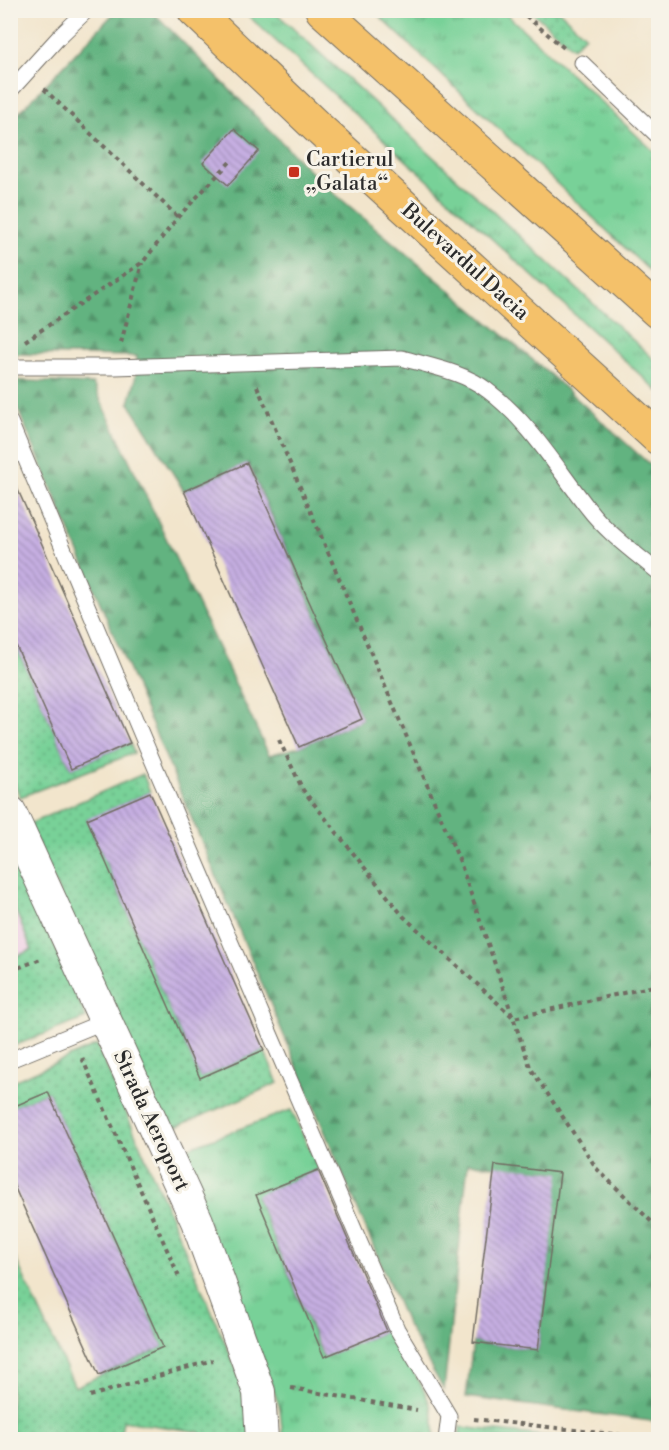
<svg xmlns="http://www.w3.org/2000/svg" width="669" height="1450" viewBox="0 0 669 1450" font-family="'Libre Bodoni',serif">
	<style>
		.built { fill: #efd0e6 }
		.grass { fill: url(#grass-tufts); stroke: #527e62; stroke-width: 1.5 }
		.forest { fill: url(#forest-firs); stroke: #466f56; stroke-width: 1.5 }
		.garden { fill: url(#garden-dots); stroke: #527e62; stroke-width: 1.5 }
		.building { fill: url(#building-back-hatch) }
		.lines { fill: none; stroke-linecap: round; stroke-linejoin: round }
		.service-casing { stroke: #716c63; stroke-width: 17 }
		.minor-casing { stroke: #716c63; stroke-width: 34 }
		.primary-casing { stroke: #716c63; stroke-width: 35 }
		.path { stroke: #716c63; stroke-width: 4; stroke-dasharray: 4.5 4.5; stroke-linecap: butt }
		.service { stroke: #fff; stroke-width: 15 }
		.minor { stroke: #fff; stroke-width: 32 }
		.primary { stroke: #f4c16a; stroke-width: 33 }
		.poi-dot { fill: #c8321e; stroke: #f7f3e8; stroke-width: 2 }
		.labels { text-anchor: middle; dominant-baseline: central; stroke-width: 6; stroke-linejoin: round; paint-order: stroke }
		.poi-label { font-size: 21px; fill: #2b2b2b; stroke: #f7f3e8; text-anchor: start }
		.street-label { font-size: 21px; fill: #2b2b2b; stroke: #f7f3e8 }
	</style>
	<defs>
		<pattern id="grass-tufts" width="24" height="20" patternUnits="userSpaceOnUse" patternTransform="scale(1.5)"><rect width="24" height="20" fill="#78d198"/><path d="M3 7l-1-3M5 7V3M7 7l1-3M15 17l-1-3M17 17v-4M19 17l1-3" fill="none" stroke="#63aa7c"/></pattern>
		<pattern id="forest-firs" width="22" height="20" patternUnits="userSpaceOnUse" patternTransform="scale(1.5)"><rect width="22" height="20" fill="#62b380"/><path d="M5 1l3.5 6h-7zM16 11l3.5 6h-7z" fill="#519269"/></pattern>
		<pattern id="garden-dots" width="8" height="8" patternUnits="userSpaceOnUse" patternTransform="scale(1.5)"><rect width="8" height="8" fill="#78d198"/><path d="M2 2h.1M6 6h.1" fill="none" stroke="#63aa7c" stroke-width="1.8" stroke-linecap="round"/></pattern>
		<pattern id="building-back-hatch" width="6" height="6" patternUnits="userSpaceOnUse" patternTransform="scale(1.5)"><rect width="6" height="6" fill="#c6afe2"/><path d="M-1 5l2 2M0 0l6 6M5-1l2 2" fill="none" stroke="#a18fb7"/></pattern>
	</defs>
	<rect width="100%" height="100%" fill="#f7f3e8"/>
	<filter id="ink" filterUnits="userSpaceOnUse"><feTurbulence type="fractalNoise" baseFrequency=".0167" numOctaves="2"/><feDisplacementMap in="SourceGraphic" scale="12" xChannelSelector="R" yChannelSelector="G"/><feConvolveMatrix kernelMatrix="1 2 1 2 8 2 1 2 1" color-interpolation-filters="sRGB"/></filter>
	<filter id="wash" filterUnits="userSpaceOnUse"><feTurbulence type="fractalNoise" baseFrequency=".008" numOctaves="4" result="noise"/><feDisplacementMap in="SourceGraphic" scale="24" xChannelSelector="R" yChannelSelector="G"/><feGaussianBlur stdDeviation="1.35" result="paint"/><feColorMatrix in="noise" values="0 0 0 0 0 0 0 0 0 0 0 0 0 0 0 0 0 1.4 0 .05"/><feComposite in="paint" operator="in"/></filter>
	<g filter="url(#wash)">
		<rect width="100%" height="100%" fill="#f2e5cc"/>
		<path class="built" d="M10,900L32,950L11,958H10Z"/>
		<g class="grass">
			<path d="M243,11H274L658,363V391Z"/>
			<path d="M374,11H503L658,155V279Z"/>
			<path d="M291,1110L319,1169L256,1196L323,1357L387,1331C407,1363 439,1400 434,1439H283L280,1408L266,1370L179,1151Z"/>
			<path d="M460,1427L571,1439H459Z"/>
		</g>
		<path class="forest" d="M116,11H152L323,184L546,371L658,472V1422L466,1397L473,1342L538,1350L559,1173L468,1163L444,1390L406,1323L11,393L10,380L93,384L269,755L299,747L362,719L248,463L184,491L129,403L135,382L137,356L11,354V121Z"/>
		<g class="garden">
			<path d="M531,11H559L585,35L573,48Z"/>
			<path d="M10,633L71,769L130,743L134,753L20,797L11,775Z"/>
			<path d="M143,774L150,792L87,820L200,1078L264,1050L278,1083L164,1132L29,824Z"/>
			<path d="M10,842L86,1018L11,1047V958L32,950L11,900Z"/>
			<path d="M97,1045L244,1387L254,1439H200V1432L123,1421L120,1439H11L10,1247L75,1387L163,1347L48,1092L11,1108V1082Z"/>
		</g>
		<g id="blocks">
			<g class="building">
				<path d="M234,129L259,151L228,185L203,163Z"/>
				<path d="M247,463L362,719L299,747L184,491Z"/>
				<path d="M10,472L130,743L71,769L10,632Z"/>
				<path d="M150,792L264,1050L200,1078L87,819Z"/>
				<path d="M48,1092L163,1347L99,1375L10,1177V1108Z"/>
				<path d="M495,1165L560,1173L538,1350L473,1342Z"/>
				<path d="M318,1170L387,1331L324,1357L256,1195Z"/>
			</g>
		</g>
	</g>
	<g filter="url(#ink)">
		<use href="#blocks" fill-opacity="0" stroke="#716c63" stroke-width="1.5"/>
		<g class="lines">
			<defs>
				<g id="service">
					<path d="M582,63L658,136"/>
					<path d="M10,91L59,37L87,10"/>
					<path d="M10,367H115L402,358C429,366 464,372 487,390C529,421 556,467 588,508C607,533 634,552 658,572"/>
					<path d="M10,422L151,757L397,1329L449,1416L446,1440"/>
					<path d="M10,1060L105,1021"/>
				</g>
				<path id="minor" d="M10,812L197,1221L259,1392L262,1440"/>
				<g id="primary">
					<path d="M194,10L317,127L658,438"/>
					<path d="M322,10L658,312"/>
				</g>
			</defs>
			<use href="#service" class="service-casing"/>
			<use href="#minor" class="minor-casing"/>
			<use href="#primary" class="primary-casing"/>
			<g class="path">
				<path d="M519,10L564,48"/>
				<path d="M44,89L178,217"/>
				<path d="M25,341L143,262L178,217L230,162"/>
				<path d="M121,343L142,263"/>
				<path d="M257,386L460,862L530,1067L597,1169L658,1228"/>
				<path d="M279,740L303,790L403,916L514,1018L658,985"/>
				<path d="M10,971L41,959"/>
				<path d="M82,1058L180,1279"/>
				<path d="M291,1388L417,1410"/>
				<path d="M90,1396L213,1360"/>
				<path d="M474,1419L658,1439"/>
			</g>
			<use href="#service" class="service"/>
			<use href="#minor" class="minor"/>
			<use href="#primary" class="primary"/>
		</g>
	</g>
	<rect class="poi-dot" x="288" y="166" width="12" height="12" rx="3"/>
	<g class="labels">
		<g class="poi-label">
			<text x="306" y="160">Cartierul<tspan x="306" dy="24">„Galata“</tspan></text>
		</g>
		<g class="street-label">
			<text transform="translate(465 262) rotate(42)">Bulevardul Dacia</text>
			<text transform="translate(151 1121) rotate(65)">Strada Aeroport</text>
		</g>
	</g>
	<rect width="669" height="1450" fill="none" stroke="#f7f3e8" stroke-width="36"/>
</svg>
